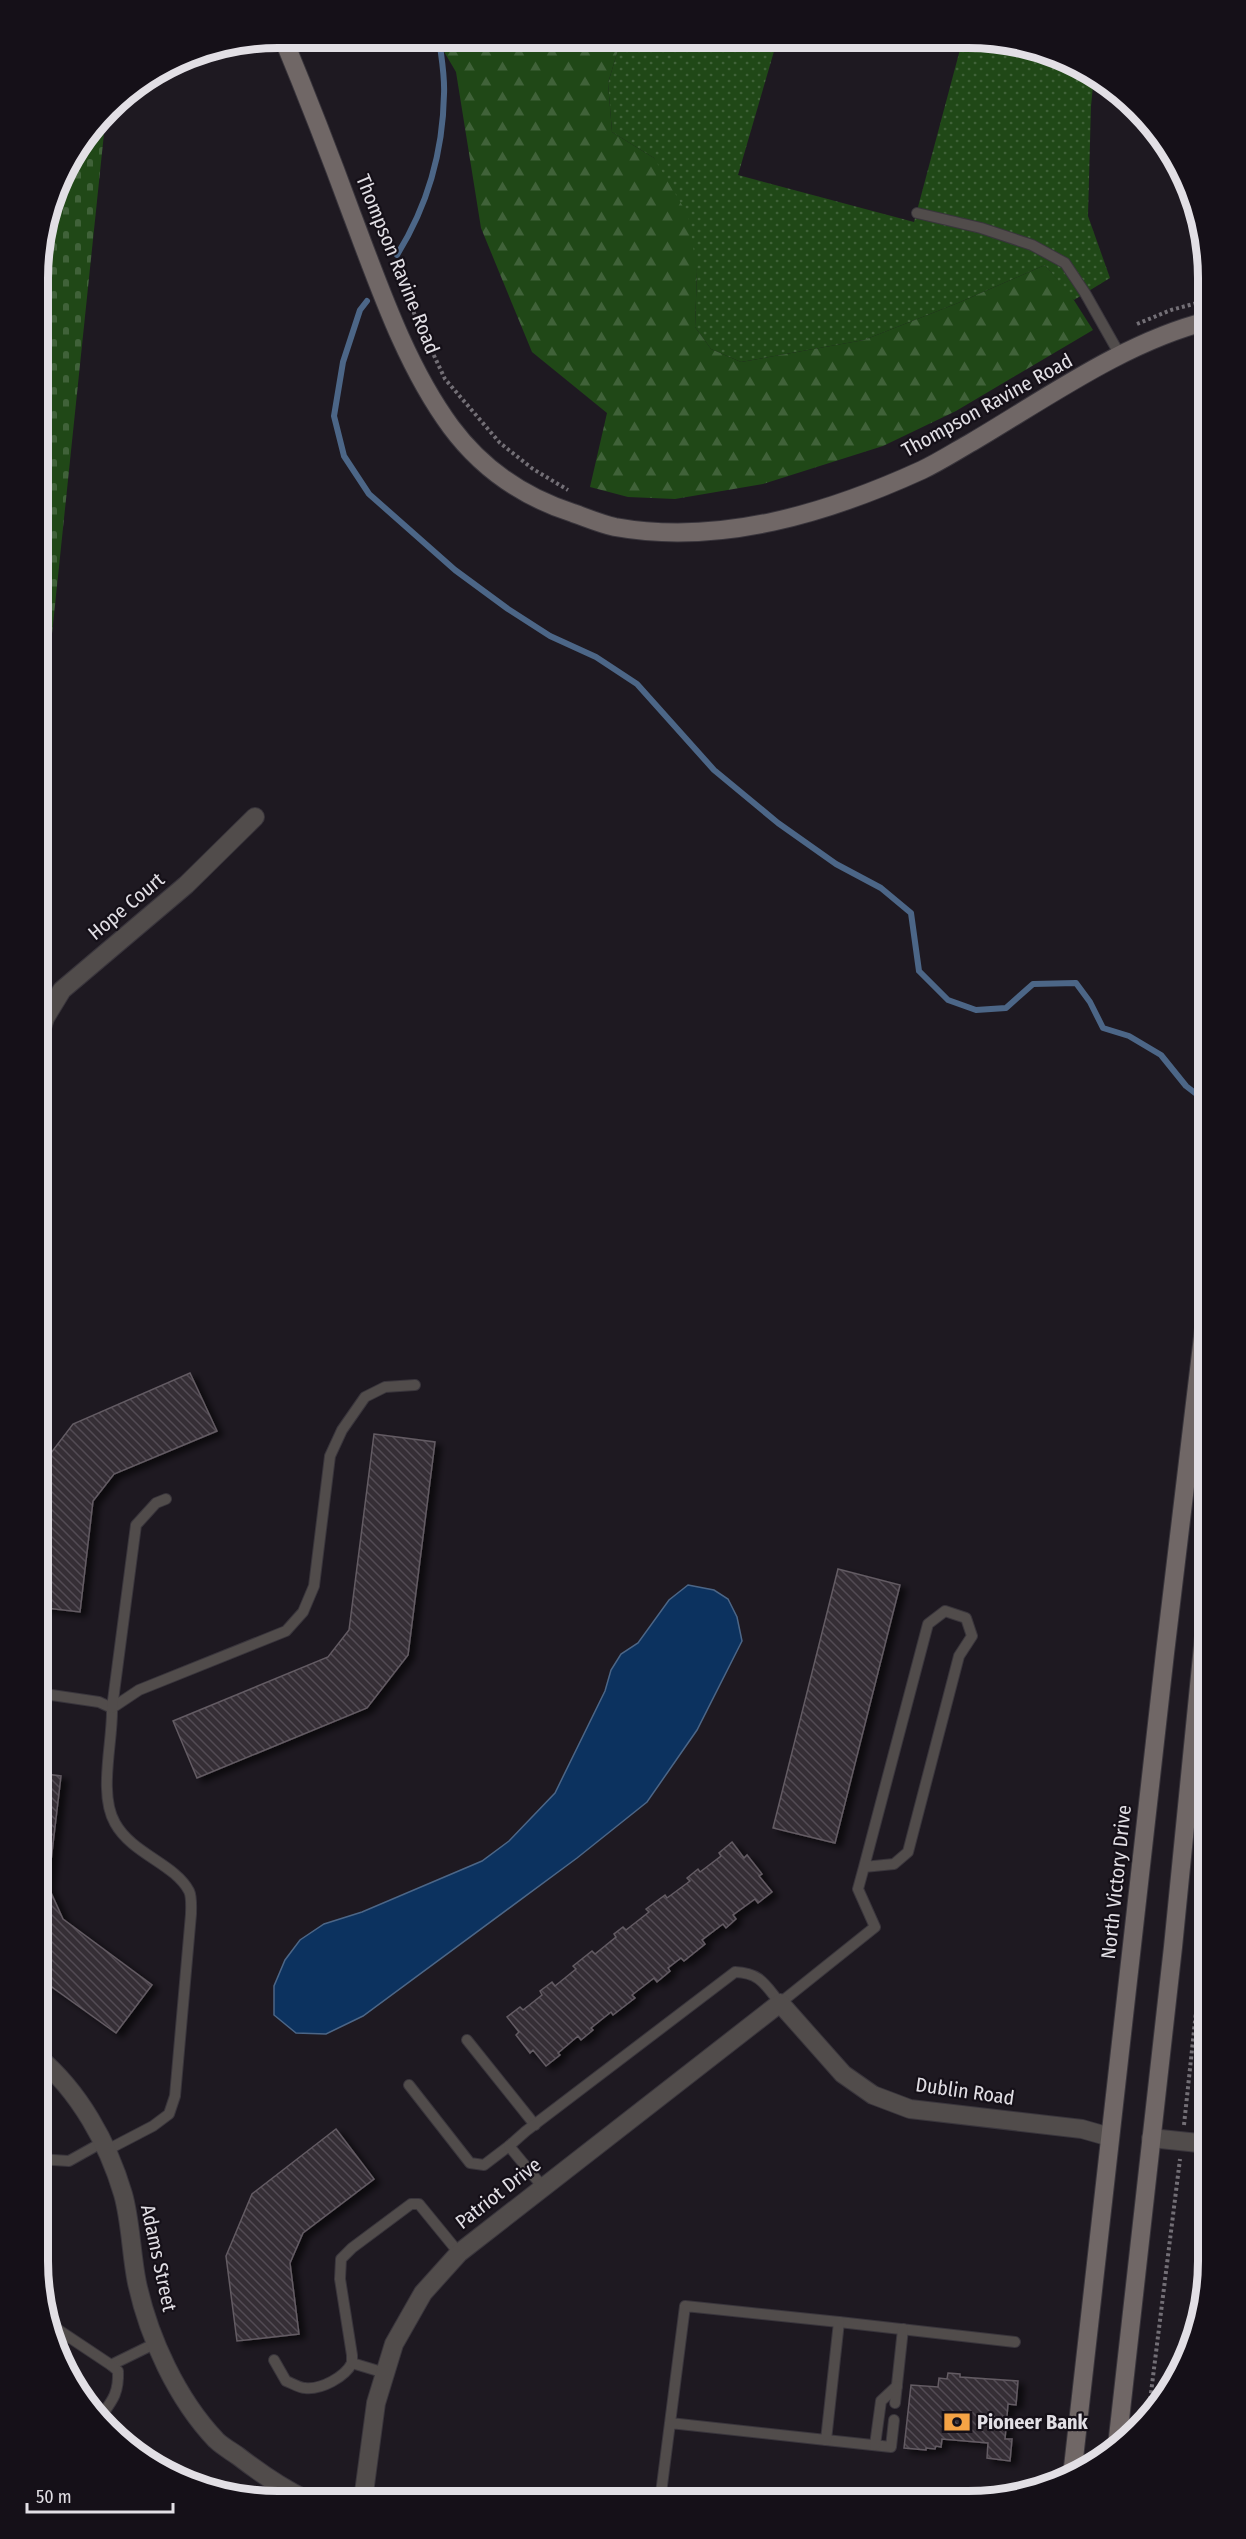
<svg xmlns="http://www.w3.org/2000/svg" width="1246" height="2539" viewBox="0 0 1246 2539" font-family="'Fira Sans Condensed',sans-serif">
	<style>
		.grass { fill: url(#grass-dots) }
		.forest { fill: url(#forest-firs) }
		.cemetery { fill: url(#cemetery-stones) }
		.water { fill: #0c325f; stroke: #4c6687; stroke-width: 1.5 }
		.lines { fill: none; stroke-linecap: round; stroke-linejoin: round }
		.stream { stroke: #4c6687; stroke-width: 6 }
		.building { fill: url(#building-back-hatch); stroke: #635b63; stroke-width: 1.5; filter: url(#shadow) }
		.lane-casing { stroke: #39353c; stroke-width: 12 }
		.street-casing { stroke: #39353c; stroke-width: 20 }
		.secondary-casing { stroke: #39353c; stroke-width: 20 }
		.path { stroke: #736f76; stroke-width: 4; stroke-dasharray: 3 3; stroke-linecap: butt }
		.lane { stroke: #514c4b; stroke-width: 10 }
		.street { stroke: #514c4b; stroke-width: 18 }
		.secondary { stroke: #706766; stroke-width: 18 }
		.labels { text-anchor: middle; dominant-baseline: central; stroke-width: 4.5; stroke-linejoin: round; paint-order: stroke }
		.street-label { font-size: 20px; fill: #e2dfe5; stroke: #151018 }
		.poi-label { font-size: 20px; font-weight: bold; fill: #e2dfe5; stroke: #151018; text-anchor: start }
		.rim { fill: none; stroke: #e2dfe5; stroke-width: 8 }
	</style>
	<defs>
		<pattern id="grass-dots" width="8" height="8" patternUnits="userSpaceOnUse" patternTransform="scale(1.5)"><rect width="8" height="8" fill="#204817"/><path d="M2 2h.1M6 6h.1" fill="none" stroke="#406239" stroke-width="1.8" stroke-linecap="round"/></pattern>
		<pattern id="forest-firs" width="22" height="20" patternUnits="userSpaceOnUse" patternTransform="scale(1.5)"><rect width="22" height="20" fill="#204817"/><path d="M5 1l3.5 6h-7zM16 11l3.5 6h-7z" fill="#406239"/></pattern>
		<pattern id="cemetery-stones" width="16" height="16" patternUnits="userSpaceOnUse" patternTransform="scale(1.5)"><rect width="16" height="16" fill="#204817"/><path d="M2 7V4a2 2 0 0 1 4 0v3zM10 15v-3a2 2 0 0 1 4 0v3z" fill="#406239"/></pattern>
		<pattern id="building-back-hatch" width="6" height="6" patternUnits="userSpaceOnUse" patternTransform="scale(1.5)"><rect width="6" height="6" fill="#352e36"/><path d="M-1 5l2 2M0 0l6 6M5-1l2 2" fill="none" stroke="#524c53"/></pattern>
		<filter id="shadow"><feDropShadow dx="6" dy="4" stdDeviation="3" flood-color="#0009"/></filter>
	</defs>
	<rect width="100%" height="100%" fill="#1e1921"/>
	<path class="grass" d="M621,40L777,41L738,175L914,222L962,42H1015L1075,62L1094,76L1091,106L1088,216L1110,278L1074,300L1045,265L958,303L864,340L741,362L711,349L695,327L697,271L654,158L612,132L608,83Z"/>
	<path class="forest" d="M436,38L621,40L608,83L612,132L654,158L688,215L697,271L695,327L711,349L741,362L864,340L958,303L1045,265L1070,294L1093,330L956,411L883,446L763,484L675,499L628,497L590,487L607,413L532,352L481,228L456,72Z"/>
	<path class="cemetery" d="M99,124H105L39,759L40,247L62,171Z"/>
	<path class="water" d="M688,1585L714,1590L728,1599L737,1617L742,1641L697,1730L647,1802L577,1858L363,2016L326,2034L296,2033L274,2015V1986L285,1960L300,1940L324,1924L362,1912L482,1861L509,1841L555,1793L605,1691L611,1670L621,1654L638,1643L669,1600Z"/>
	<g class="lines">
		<g class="stream">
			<path d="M397,255C428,205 443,153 444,94C445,75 441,56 439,38"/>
			<path d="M367,301L360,310L343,362L334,416L344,456L369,494L455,570L508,609L550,636L596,657L637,684L714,770L778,823L836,864L881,888L911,913L919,971L948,1000L976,1010L1006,1008L1033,984L1076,983L1090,1002L1103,1028L1129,1036L1161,1055L1186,1086L1208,1103"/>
		</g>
	</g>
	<g class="building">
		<path d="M190,1373L217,1431L114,1474L93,1501L80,1612L38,1607V1470L73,1424Z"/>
		<path d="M374,1434L435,1442L408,1655L367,1708L197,1778L173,1721L328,1657L349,1630Z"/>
		<path d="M838,1569L900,1585L835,1843L773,1828Z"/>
		<path d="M38,1773L61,1776L48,1886L63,1919L152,1985L116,2033L38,1977Z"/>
		<path d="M732,1842L744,1858L747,1855L762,1874L759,1876L772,1892L758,1903L755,1899L733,1915L736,1919L726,1928L723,1924L702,1940L705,1944L684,1961L681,1958L668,1968L670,1971L657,1982L654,1978L632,1995L635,1998L613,2015L611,2012L591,2028L593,2030L581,2040L578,2036L558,2053L560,2055L546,2066L533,2050L530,2053L516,2035L519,2032L507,2017L520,2007L523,2010L542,1995L540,1991L552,1982L555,1986L576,1969L573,1966L592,1951L595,1954L616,1937L614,1934L623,1927L626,1930L649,1912L646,1909L665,1895L667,1898L690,1881L687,1878L698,1869L700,1872L721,1856L719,1853Z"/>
		<path d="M336,2129L374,2179L303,2233L290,2263L299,2334L237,2341L226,2256L252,2194Z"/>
		<path d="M948,2373L960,2374V2377L1018,2381L1016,2405L1008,2404L1005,2439H1012L1010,2461L987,2458L988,2443L942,2439L941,2447L936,2446L935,2449L926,2448V2450L904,2448L911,2385L938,2387L939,2378L947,2379Z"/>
	</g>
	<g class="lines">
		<defs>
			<g id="lane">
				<path d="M917,213L981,228L1032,245L1065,263L1085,293L1120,355"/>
				<path d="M38,1693L99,1702L112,1708C113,1742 98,1793 115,1823C132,1854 175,1864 189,1891C192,1897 191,1908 191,1914L175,2096L169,2114L153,2126L107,2150"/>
				<path d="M112,1708L139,1690L286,1631L303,1612L314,1586L330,1456L342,1430L365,1397L385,1387L415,1385"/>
				<path d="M112,1708L136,1525L156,1503L166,1499"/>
				<path d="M467,2040L535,2125"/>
				<path d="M409,2085L470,2163L484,2165L509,2146"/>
				<path d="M38,2159L69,2161L103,2142"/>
				<path d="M542,2186L509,2146L526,2131L735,1972C761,1973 765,1985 780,2003L875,1927L858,1889L864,1867L928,1624L945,1611L966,1618L972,1636L959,1656L908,1852L894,1864L864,1867"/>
				<path d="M839,2322L1015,2342"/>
				<path d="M48,2323L111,2365L156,2343"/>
				<path d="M274,2360L286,2381C292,2383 299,2388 305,2388C321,2390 345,2377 352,2363"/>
				<path d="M385,2373L352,2363V2355L340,2279L341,2259L352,2248L411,2204H419L459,2253"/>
				<path d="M895,2403L903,2329"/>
				<path d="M99,2419C112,2401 119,2394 118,2371L111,2365"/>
				<path d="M826,2440L891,2447L894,2420"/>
				<path d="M875,2445L881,2401L897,2386"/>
				<path d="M660,2501L685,2306L839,2322L826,2440L670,2423"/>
			</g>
			<g id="street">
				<path d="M39,1037L45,1018L62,990L186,885L255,817"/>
				<path d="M38,2057C79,2091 108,2143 123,2194C131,2222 131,2254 137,2283C149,2338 177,2399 216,2440C222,2446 231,2451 238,2456C260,2473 281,2488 307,2500"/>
				<path d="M1151,2138L1208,2144"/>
				<path d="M363,2500L376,2403L394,2344L423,2293L459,2253L780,2003L843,2074L873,2095L910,2109L1082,2129L1110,2137"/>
			</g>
			<g id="secondary">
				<path d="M283,38C307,96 330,155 352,215C379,286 406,366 451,427C483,470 523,497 573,513C587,518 601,524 615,527C720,546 828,513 922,470C939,462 956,451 972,442C1045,399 1126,341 1208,321"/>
				<path d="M1117,2446L1173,1947L1208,1596"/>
				<path d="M1072,2476L1165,1653L1208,1295"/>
			</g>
		</defs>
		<use href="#lane" class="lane-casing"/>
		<use href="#street" class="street-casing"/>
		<use href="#secondary" class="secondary-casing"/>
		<g class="path">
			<path d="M398,279L445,379L500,443L533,469L568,490"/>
			<path d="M1137,324L1171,310L1208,300"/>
			<path d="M1184,2125L1208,1899"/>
			<path d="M1148,2417L1180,2159"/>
		</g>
		<use href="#lane" class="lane"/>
		<use href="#street" class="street"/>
		<use href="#secondary" class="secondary"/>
	</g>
	<defs>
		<symbol id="bank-bare" viewBox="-9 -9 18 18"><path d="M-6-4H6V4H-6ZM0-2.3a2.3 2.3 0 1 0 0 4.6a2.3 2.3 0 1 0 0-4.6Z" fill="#f5a345" stroke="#151018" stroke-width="2.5" paint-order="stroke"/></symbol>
	</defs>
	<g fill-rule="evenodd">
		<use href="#bank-bare" x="938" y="2403" width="38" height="38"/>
	</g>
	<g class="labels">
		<g class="street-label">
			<text transform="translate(398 264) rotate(68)">Thompson Ravine Road</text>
			<text transform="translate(987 405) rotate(-29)">Thompson Ravine Road</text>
			<text transform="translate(126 906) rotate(-40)">Hope Court</text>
			<text transform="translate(1116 1882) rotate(-84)">North Victory Drive</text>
			<text transform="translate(965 2091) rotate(8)">Dublin Road</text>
			<text transform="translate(498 2193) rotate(-38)">Patriot Drive</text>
			<text transform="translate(159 2258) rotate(78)">Adams Street</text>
		</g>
		<g class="poi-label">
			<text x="977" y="2422">Pioneer Bank</text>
		</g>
	</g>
	<path d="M0 0H1246V2539H0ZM278 48H968A230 230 0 0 1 1198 278V2261A230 230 0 0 1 968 2491H278A230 230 0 0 1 48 2261V278A230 230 0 0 1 278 48Z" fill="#151018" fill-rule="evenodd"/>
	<path class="rim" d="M278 48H968A230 230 0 0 1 1198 278V2261A230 230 0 0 1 968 2491H278A230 230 0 0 1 48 2261V278A230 230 0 0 1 278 48Z"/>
	<path d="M27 2503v9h146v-9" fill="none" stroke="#e2dfe5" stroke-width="3"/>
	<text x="36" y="2503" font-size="18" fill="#e2dfe5" stroke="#151018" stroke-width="4.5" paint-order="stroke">50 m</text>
</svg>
